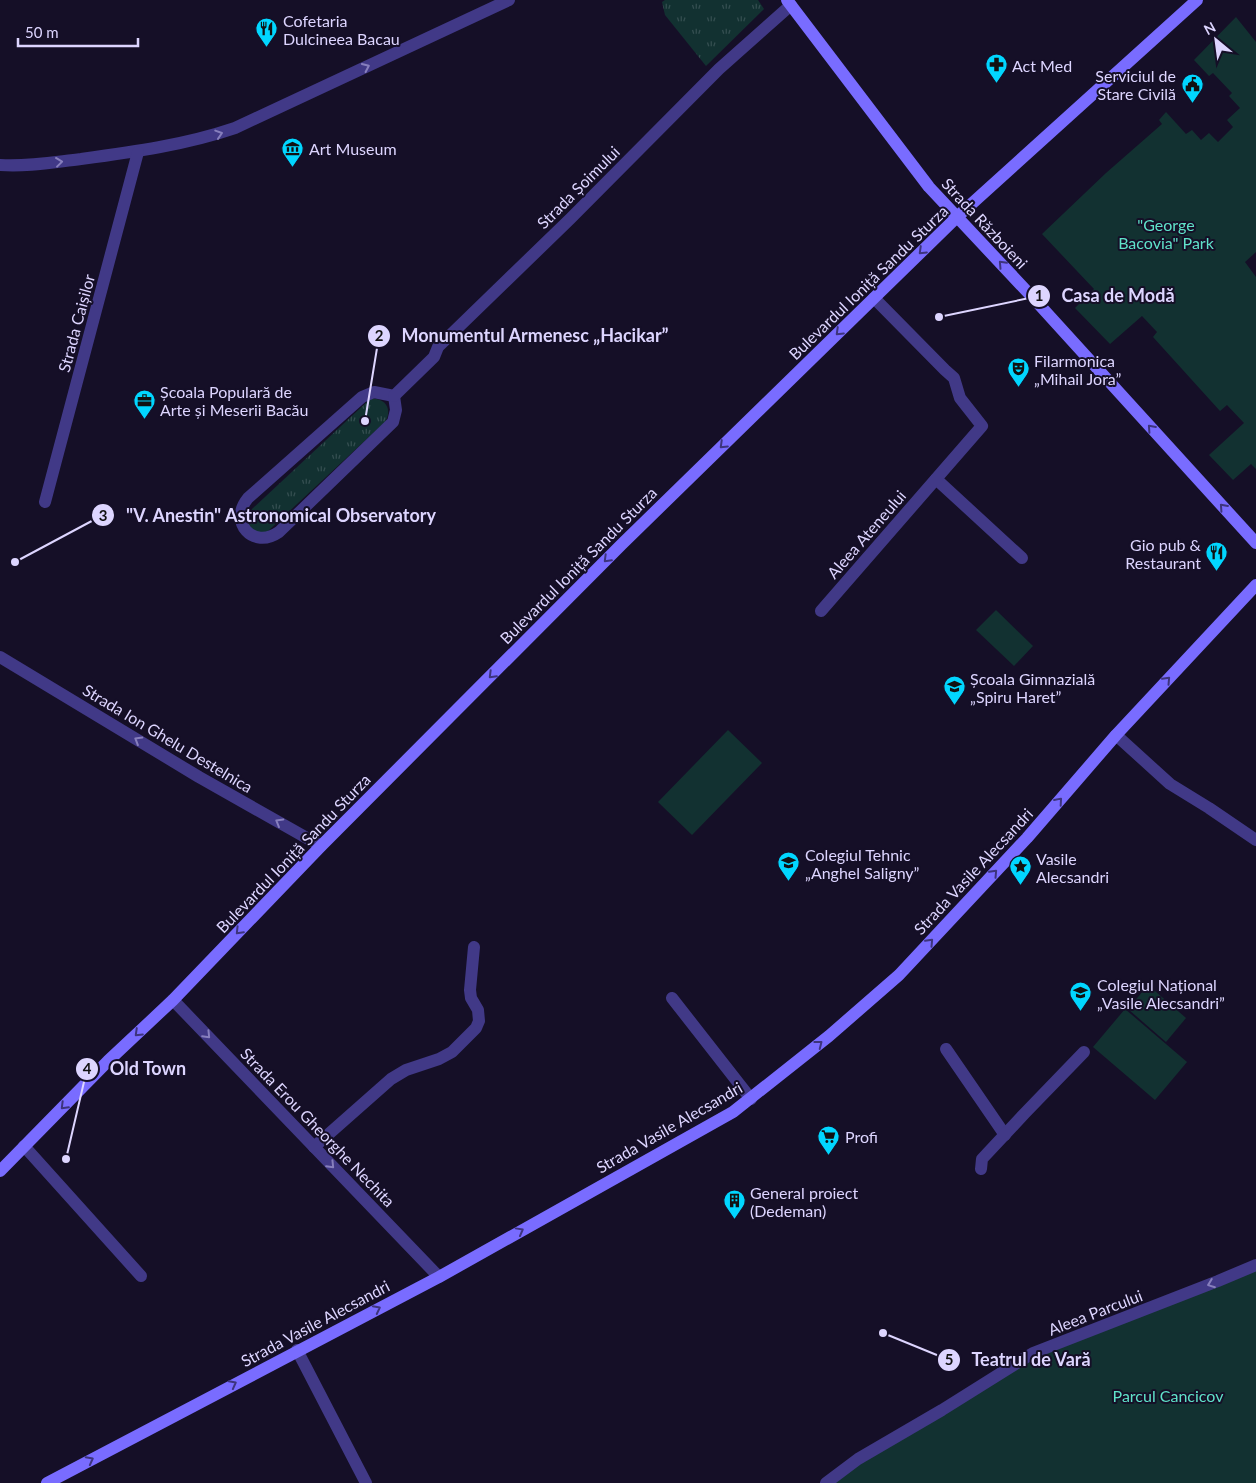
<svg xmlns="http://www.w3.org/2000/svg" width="1256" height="1483" viewBox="0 0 1256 1483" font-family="Lato,sans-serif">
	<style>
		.grass { fill: url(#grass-tufts) }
		.green { fill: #123131 }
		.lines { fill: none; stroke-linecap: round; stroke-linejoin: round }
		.street { stroke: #413987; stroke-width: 12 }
		.secondary { stroke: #796cff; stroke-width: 12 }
		.oneway { stroke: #877fbd }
		.oneway2 { stroke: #3d347d }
		.labels { text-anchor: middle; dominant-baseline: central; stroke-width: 4; stroke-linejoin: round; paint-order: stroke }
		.poi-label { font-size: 16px; fill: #ddd5ff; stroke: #150f27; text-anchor: start }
		.street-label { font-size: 16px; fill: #ddd5ff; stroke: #150f27 }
		.park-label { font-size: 16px; fill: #5fe2c9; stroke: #150f27 }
		.leader { fill: none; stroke: #ddd5ff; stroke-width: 2 }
		.callout-dot { fill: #ddd5ff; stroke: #150f27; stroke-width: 2 }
		.mark-label { font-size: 15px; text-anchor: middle; font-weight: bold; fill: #111 }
		.callout-label { font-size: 18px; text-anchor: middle; font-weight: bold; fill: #ddd5ff; stroke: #150f27; stroke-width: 4; stroke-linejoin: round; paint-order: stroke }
	</style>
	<defs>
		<pattern id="grass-tufts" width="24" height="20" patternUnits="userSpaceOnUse" patternTransform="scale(1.25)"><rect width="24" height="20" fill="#123131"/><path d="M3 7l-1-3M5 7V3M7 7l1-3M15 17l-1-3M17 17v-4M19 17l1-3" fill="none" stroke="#344e50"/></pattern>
	</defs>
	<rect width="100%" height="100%" fill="#150f27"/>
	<g class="grass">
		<path d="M665,0H758L764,9L706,66L665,15L662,2Z"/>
		<path d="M370,399C385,397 393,409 385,422L267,532L258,533L248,526L247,517L252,509Z"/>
	</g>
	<g class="green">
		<path d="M1236,17L1256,42V252L1245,262L1256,277V469L1251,464L1233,480L1209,455L1244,423L1227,405L1220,411L1153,337L1157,332L1142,316L1110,344L1075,308L1094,289L1042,234L1106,173L1162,124L1159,120L1166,112L1186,134L1192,130L1201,140L1209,133L1218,142L1233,127L1227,120L1240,108L1229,96L1232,93L1213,73L1209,76L1194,60Z"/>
		<path d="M996,610L1033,646L1014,666L976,630Z"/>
		<path d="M728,730L762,763L692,835L658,802Z"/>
		<path d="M1148,985L1186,1018L1166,1042L1128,1009Z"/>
		<path d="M1125,1009L1187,1062L1155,1100L1093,1047Z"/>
		<path d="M1256,1265V1483H826L1033,1353Z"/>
	</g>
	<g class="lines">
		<g class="street">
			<path d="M0,165C27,167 54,162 81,159C133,152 185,145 235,128L509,0"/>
			<path d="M374,392L394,396L396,410L393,422L279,532C253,550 228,522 248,498L362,397Z"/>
			<path d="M394,396L434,357L438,347L570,219L719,69L791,5"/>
			<path d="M936,479L1022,558"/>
			<path d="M45,502L138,152"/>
			<path d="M821,611L982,426L960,398L954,378L945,370L874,298"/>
			<path d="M0,657L199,777L321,846"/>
			<path d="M1116,735L1170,784L1209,808L1256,840"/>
			<path d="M672,998L751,1099"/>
			<path d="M173,1000L439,1277"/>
			<path d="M946,1049L1005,1135"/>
			<path d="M24,1146L141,1276"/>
			<path d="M314,1147L391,1079L406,1070L439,1059L452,1052L476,1028L479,1021L478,1010L471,998L470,990L474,947"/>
			<path d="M981,1169L982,1159L1025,1113L1084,1052"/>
			<path d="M297,1350L366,1483"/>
			<path d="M826,1483L858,1459L942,1410L1033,1353L1218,1281L1256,1265"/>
		</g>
		<g class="secondary">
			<path d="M787,0L929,187L1035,300L1256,543"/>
			<path d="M0,1171L108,1061L173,1000L321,846L622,544L874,298L957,217L1197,0"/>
			<path d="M47,1483L439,1277L733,1112L829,1036L899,975L1027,838L1116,735L1256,585"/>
		</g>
	</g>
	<defs><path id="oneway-chevron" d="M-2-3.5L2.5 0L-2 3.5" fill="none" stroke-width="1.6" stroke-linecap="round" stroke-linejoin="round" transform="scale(1.25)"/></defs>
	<g class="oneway">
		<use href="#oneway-chevron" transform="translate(366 67) rotate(-25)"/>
		<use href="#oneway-chevron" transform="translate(219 134) rotate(-18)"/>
		<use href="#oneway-chevron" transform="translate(59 162) rotate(-7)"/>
		<use href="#oneway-chevron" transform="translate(138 740) rotate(-149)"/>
		<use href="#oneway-chevron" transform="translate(279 822) rotate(-150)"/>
		<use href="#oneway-chevron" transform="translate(207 1035) rotate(46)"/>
		<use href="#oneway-chevron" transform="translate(331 1165) rotate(46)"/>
		<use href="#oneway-chevron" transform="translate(1211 1284) rotate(159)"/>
	</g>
	<g class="oneway2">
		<use href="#oneway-chevron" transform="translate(922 251) rotate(136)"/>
		<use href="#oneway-chevron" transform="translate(1002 264) rotate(-133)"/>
		<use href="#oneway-chevron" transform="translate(839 332) rotate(136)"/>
		<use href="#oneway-chevron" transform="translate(1151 428) rotate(-132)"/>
		<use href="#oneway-chevron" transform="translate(723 445) rotate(136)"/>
		<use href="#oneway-chevron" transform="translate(1223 507) rotate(-132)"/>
		<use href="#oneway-chevron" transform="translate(607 559) rotate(135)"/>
		<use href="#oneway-chevron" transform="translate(492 675) rotate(135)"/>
		<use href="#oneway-chevron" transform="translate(1167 680) rotate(-47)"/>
		<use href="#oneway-chevron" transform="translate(1059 801) rotate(-49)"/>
		<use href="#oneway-chevron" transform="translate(994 873) rotate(-47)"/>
		<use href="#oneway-chevron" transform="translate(239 931) rotate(134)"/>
		<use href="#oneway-chevron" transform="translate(930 942) rotate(-47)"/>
		<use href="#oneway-chevron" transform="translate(138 1033) rotate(136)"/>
		<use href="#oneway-chevron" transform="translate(819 1044) rotate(-38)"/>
		<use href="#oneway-chevron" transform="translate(64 1106) rotate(135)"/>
		<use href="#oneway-chevron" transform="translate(520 1231) rotate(-29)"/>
		<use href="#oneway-chevron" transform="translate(377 1309) rotate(-27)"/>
		<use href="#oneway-chevron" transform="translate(233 1384) rotate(-28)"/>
		<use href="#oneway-chevron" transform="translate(90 1460) rotate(-28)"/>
	</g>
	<defs>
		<symbol id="restaurant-pin" viewBox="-11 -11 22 30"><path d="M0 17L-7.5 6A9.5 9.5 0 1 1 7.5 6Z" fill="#01d6ff" stroke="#150f27"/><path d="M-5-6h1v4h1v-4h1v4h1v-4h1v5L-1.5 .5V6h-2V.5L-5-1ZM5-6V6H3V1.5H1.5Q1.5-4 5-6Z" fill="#111"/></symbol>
		<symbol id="pharmacy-pin" viewBox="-11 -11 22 30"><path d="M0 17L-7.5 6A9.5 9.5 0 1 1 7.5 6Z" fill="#01d6ff" stroke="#150f27"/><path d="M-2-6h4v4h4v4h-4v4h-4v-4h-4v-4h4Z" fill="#111"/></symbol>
		<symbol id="civic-pin" viewBox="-11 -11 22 30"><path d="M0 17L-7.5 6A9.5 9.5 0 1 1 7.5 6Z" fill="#01d6ff" stroke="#150f27"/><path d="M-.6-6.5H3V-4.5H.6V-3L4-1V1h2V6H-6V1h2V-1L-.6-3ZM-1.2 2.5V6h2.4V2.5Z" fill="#111"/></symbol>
		<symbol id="museum-pin" viewBox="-11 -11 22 30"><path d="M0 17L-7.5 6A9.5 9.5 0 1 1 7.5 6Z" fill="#01d6ff" stroke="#150f27"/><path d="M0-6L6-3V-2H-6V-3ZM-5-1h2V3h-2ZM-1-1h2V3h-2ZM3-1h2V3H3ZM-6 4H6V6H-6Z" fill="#111"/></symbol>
		<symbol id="theatre-pin" viewBox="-11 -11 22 30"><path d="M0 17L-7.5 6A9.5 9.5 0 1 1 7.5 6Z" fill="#01d6ff" stroke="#150f27"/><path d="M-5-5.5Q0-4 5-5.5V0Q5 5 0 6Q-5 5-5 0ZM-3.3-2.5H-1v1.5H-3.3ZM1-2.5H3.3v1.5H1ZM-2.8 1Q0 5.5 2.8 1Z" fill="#111"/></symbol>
		<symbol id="office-pin" viewBox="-11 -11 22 30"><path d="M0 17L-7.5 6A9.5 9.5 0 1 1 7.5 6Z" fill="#01d6ff" stroke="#150f27"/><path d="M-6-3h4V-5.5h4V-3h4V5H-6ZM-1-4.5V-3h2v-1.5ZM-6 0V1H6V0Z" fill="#111"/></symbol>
		<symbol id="school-pin" viewBox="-11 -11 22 30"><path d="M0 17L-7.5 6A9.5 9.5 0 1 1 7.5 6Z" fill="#01d6ff" stroke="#150f27"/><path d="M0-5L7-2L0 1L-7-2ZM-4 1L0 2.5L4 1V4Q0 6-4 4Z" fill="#111"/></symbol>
		<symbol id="sight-pin" viewBox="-11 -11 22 30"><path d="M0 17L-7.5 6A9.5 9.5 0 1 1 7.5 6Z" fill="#01d6ff" stroke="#150f27"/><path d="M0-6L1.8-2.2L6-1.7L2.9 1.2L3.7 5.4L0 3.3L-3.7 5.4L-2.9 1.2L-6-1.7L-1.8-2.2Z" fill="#111"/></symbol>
		<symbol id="supermarket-pin" viewBox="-11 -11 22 30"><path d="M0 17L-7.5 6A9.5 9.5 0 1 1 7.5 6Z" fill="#01d6ff" stroke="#150f27"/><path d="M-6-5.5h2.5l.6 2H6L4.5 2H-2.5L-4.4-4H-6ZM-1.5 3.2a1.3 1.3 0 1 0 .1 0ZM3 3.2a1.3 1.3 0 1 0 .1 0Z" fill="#111"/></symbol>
		<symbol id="building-pin" viewBox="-11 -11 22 30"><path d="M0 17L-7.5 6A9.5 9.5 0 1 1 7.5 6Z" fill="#01d6ff" stroke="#150f27"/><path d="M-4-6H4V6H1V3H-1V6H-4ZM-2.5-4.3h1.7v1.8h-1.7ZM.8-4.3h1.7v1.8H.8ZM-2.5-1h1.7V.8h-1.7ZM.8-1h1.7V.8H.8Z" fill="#111"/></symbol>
	</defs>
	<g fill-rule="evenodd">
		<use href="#restaurant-pin" x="254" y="16" width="25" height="34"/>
		<use href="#pharmacy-pin" x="984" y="52" width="25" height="34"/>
		<use href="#civic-pin" x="1180" y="72" width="25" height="34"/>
		<use href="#museum-pin" x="280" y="136" width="25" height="34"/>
		<use href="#theatre-pin" x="1006" y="356" width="25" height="34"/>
		<use href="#office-pin" x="132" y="388" width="25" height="34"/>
		<use href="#restaurant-pin" x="1204" y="540" width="25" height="34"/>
		<use href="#school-pin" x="942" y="674" width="25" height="34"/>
		<use href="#school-pin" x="776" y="850" width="25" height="34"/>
		<use href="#sight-pin" x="1008" y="854" width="25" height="34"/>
		<use href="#school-pin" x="1068" y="980" width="25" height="34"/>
		<use href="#supermarket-pin" x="816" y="1124" width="25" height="34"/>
		<use href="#building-pin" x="722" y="1188" width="25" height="34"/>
	</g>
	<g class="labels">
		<g class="poi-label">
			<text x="283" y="20">Cofetaria<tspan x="283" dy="18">Dulcineea Bacau</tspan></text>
			<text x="1012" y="65">Act Med</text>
			<text x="1176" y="75" text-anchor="end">Serviciul de<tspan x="1176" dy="18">Stare Civilă</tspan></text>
			<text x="309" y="148">Art Museum</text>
			<text x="1034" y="360">Filarmonica<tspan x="1034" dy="18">„Mihail Jora”</tspan></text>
			<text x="160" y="391">Școala Populară de<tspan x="160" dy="18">Arte și Meserii Bacău</tspan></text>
			<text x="1201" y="544" text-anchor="end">Gio pub &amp;<tspan x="1201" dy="18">Restaurant</tspan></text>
			<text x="970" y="678">Școala Gimnazială<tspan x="970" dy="18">„Spiru Haret”</tspan></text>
			<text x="805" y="854">Colegiul Tehnic<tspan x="805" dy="18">„Anghel Saligny”</tspan></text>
			<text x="1036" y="858">Vasile<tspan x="1036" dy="18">Alecsandri</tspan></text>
			<text x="1097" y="984">Colegiul Național<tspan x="1097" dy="18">„Vasile Alecsandri”</tspan></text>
			<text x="845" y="1136">Profi</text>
			<text x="750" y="1192">General proiect<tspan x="750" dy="18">(Dedeman)</tspan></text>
		</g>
		<g class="street-label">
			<text transform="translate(578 187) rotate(-45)">Strada Șoimului</text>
			<text transform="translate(985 223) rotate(47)">Strada Războieni</text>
			<text transform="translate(868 282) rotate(-44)">Bulevardul Ioniță Sandu Sturza</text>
			<text transform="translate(76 323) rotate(-75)">Strada Caișilor</text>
			<text transform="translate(866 534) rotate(-49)">Aleea Ateneului</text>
			<text transform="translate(578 565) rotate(-45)">Bulevardul Ioniță Sandu Sturza</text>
			<text transform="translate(168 738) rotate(31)">Strada Ion Ghelu Destelnica</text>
			<text transform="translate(293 853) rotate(-46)">Bulevardul Ioniță Sandu Sturza</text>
			<text transform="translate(973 871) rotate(-47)">Strada Vasile Alecsandri</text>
			<text transform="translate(318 1127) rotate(46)">Strada Erou Gheorghe Nechita</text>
			<text transform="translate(669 1127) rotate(-30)">Strada Vasile Alecsandri</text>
			<text transform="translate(1095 1312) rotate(-21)">Aleea Parcului</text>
			<text transform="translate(315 1323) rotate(-28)">Strada Vasile Alecsandri</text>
		</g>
		<g class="park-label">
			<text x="1166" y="224">"George<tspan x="1166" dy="18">Bacovia" Park</tspan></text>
			<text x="1168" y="1395">Parcul Cancicov</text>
		</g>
	</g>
	<path class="leader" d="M939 317L1039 296M365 421L379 336M15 562L103 515M66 1159L87 1069M883 1333L949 1360"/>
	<g class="callout-dot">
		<circle cx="939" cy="317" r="5"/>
		<circle cx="365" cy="421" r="5"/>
		<circle cx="15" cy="562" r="5"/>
		<circle cx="66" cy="1159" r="5"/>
		<circle cx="883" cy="1333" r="5"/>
		<circle cx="1039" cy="296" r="12"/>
		<circle cx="379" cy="336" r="12"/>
		<circle cx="103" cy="515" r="12"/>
		<circle cx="87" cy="1069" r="12"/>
		<circle cx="949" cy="1360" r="12"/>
	</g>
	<g class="mark-label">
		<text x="1039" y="301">1</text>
		<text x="379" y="341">2</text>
		<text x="103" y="521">3</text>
		<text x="87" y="1074">4</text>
		<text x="949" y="1365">5</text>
	</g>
	<g class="callout-label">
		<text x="1118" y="302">Casa de Modă</text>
		<text x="535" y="342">Monumentul Armenesc „Hacikar”</text>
		<text x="281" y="522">"V. Anestin" Astronomical Observatory</text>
		<text x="148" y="1075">Old Town</text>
		<text x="1031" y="1366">Teatrul de Vară</text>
	</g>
	<g transform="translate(1216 40) rotate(331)" stroke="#150f27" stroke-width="4" paint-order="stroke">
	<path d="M0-4L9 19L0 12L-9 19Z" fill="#ddd5ff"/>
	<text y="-8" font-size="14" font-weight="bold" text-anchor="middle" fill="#ddd5ff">N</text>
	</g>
	<path d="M18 38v8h120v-8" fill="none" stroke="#ddd5ff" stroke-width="2.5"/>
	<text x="25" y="38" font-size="15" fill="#ddd5ff" stroke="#150f27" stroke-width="4" paint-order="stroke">50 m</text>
</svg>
